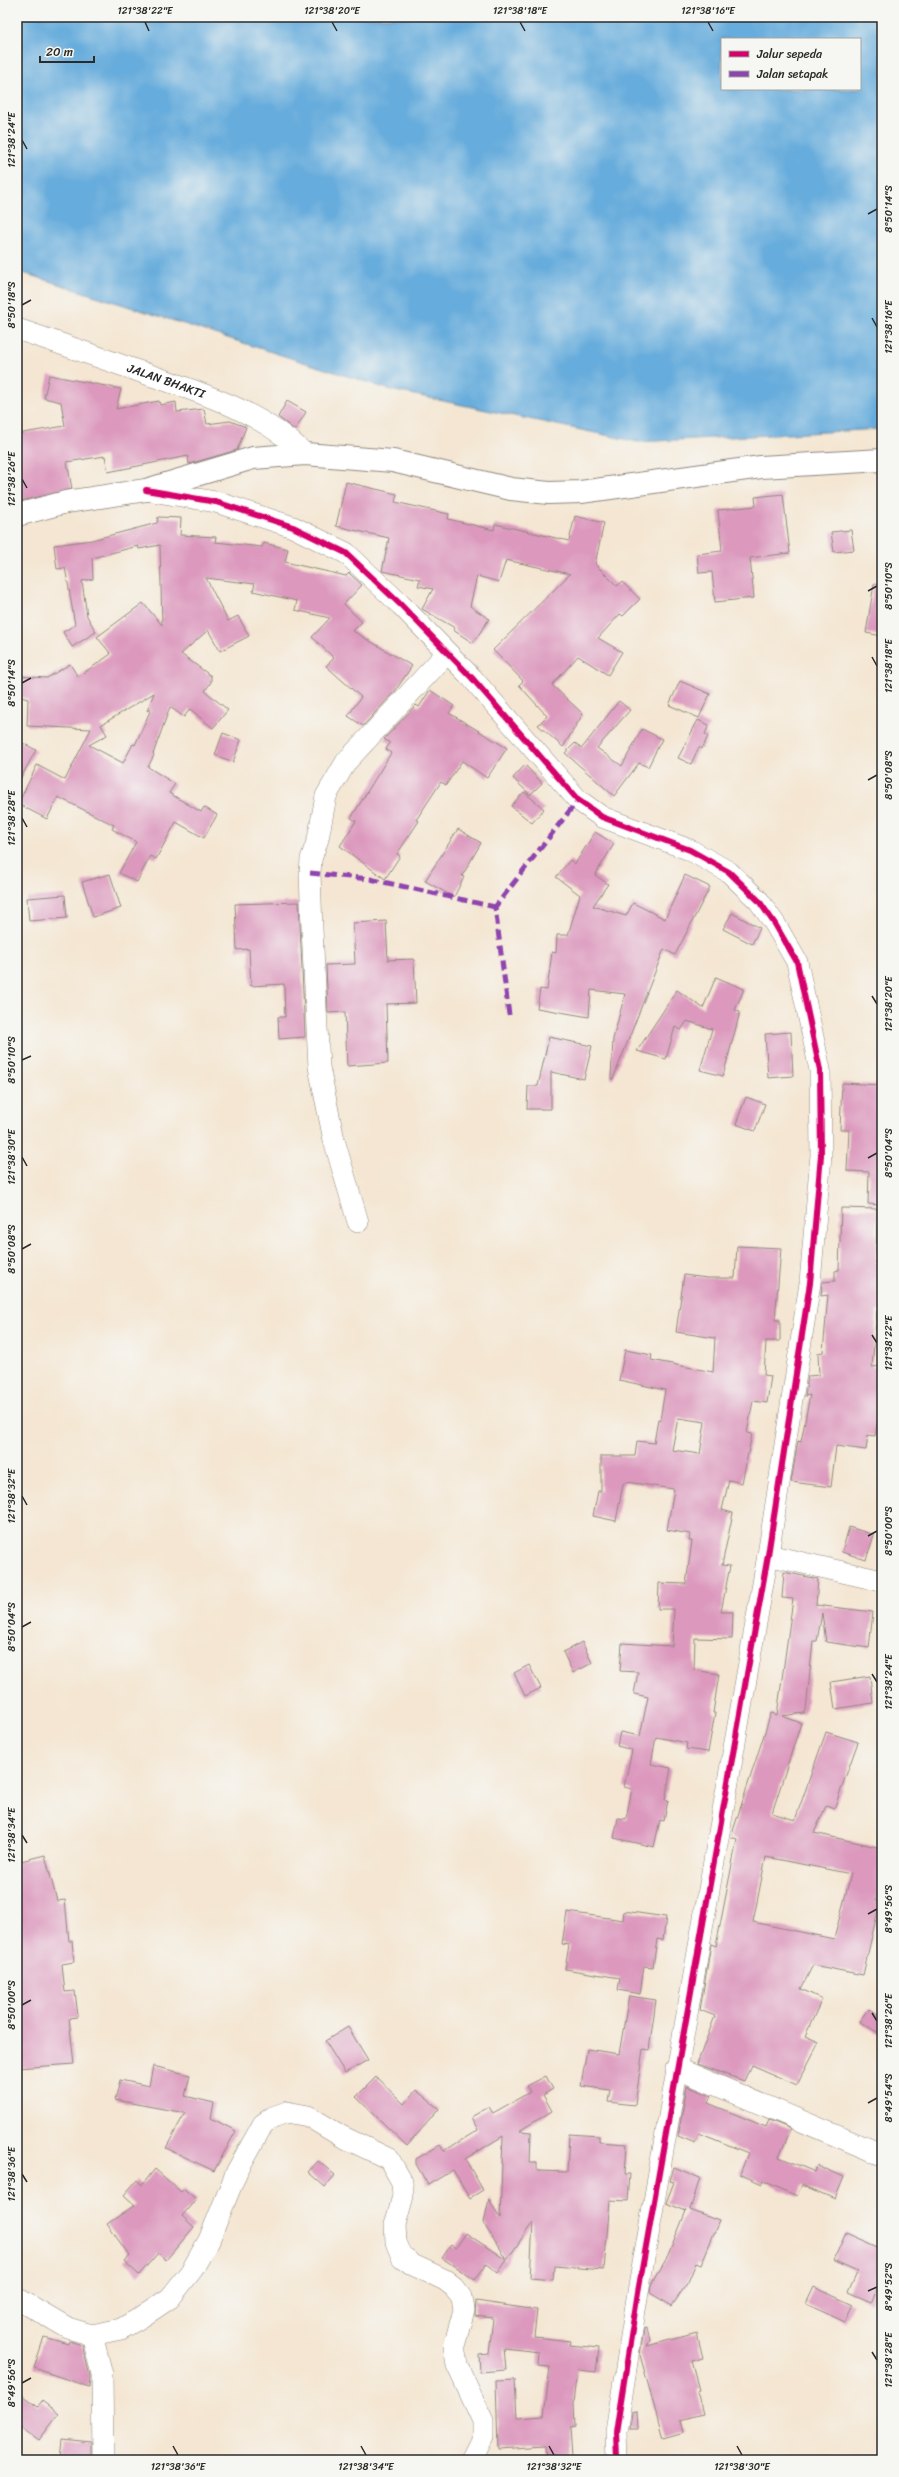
<svg xmlns="http://www.w3.org/2000/svg" width="899" height="2477" viewBox="0 0 899 2477" font-family="Sriracha,sans-serif">
	<style>
		.water { fill: #66acdc; stroke: #486c84; fill-rule: evenodd }
		.building { fill: #dc98bd; fill-rule: evenodd }
		.lines { fill: none; stroke-linecap: round; stroke-linejoin: round }
		.minor-casing { stroke: #90887e; stroke-width: 22 }
		.highway-casing { stroke: #90887e; stroke-width: 24 }
		.minor { stroke: #fff; stroke-width: 21 }
		.highway { stroke: #fff; stroke-width: 22 }
		.quiet { stroke: #8e44ad; stroke-width: 5; stroke-dasharray: 10 5; stroke-linecap: butt }
		.cycleway-casing { stroke: #f6f6f2; stroke-width: 8 }
		.cycleway { stroke: #d6006c; stroke-width: 6 }
		.ticks { fill: none; stroke: #2b2b2b; stroke-width: 1.5 }
		.labels { text-anchor: middle; dominant-baseline: central; stroke-width: 4; stroke-linejoin: round; paint-order: stroke }
		.street-label { font-size: 12px; fill: #2b2b2b; stroke: #f6f6f2 }
		.neatline { fill: none; stroke: #2b2b2b; stroke-width: 1.5 }
		.ticks-label { font-size: 10px; text-anchor: middle; fill: #2b2b2b }
	</style>
	<rect width="100%" height="100%" fill="#f6f6f2"/>
	<filter id="ink" filterUnits="userSpaceOnUse"><feTurbulence type="fractalNoise" baseFrequency=".025" numOctaves="2"/><feDisplacementMap in="SourceGraphic" scale="8" xChannelSelector="R" yChannelSelector="G"/><feConvolveMatrix kernelMatrix="1 2 1 2 8 2 1 2 1" color-interpolation-filters="sRGB"/></filter>
	<filter id="wash" filterUnits="userSpaceOnUse"><feTurbulence type="fractalNoise" baseFrequency=".012" numOctaves="4" result="noise"/><feDisplacementMap in="SourceGraphic" scale="16" xChannelSelector="R" yChannelSelector="G"/><feGaussianBlur stdDeviation="0.9" result="paint"/><feColorMatrix in="noise" values="0 0 0 0 0 0 0 0 0 0 0 0 0 0 0 0 0 1.4 0 .05"/><feComposite in="paint" operator="in"/></filter>
	<g filter="url(#wash)">
		<rect width="100%" height="100%" fill="#f4e6d2"/>
		<path class="water" d="M17,17H882V429L638,442L391,390L17,271ZM722,39H860V89H722Z"/>
		<g id="blocks">
			<g class="building">
				<path d="M49,375L121,389L116,409L159,401L160,405L176,402L177,412L204,409L207,424L230,421L246,427L237,450L189,464L188,456L108,472L105,456L67,462L72,489L17,502V434L65,426L61,402L44,398Z"/>
				<path d="M287,401L306,412L295,430L278,417Z"/>
				<path d="M346,482L397,494L395,502L449,514L448,519L494,530L495,524L569,541L575,516L604,523L595,564L617,586L622,582L640,599L623,616L620,614L598,638L622,652L608,675L578,656L552,685L583,714L563,747L538,725L547,716L519,685L523,681L493,650L570,574L506,560L499,582L477,576L470,606L489,619L473,643L453,630L455,628L422,609L433,589L418,586L420,579L382,571L389,538L336,526Z"/>
				<path d="M783,494L790,553L750,558L754,598L715,602L712,572L699,573L697,554L722,551L718,510L756,506L755,497Z"/>
				<path d="M158,517L181,518L180,535L216,537L215,542L262,547L264,543L288,549L285,562L346,576L349,573L362,585L344,604L362,622L353,631L412,666L395,691L363,726L348,716L361,697L326,666L334,658L312,637L330,618L295,610L297,601L253,591L255,584L206,578L228,621L238,616L249,636L220,651L208,630L181,654L211,676V682L205,691L228,710L213,728L190,709L184,717L170,707L153,754L154,755L148,767L175,784L169,793L201,812L204,807L217,815L204,838L176,822L156,859L150,856L137,882L119,873L136,842L112,829L114,825L58,797L47,819L18,804L37,765L65,780L91,729L27,726L28,699L17,696V676L47,678L70,664L78,677L111,654L97,637L143,603L162,625L160,545L139,549L138,546L92,558L93,579L82,581L87,616L96,632L72,647L63,632L75,625L68,583L65,568L57,569L54,545L92,540L157,523ZM154,693L147,711L151,709L135,745L133,744L123,763L89,745L107,735L101,725Z"/>
				<path d="M851,530L854,550L834,552L831,532Z"/>
				<path d="M874,584L882,585V636L866,633Z"/>
				<path d="M680,681L710,694L699,718L669,705Z"/>
				<path d="M430,690L454,706L449,713L507,748L487,778L462,761L446,785L441,782L416,820L419,821L397,854L400,856L385,879L340,846L356,821L351,818L391,753L386,749L390,743L384,739L416,705L419,707Z"/>
				<path d="M619,701L630,710L597,748L622,766L642,729L662,739L648,767L639,763L614,796L565,753L575,743L582,748Z"/>
				<path d="M698,720L709,725L705,734L708,736L702,749L699,747L691,764L678,758Z"/>
				<path d="M223,733L241,740L233,762L215,755Z"/>
				<path d="M17,740L36,750L17,785Z"/>
				<path d="M525,765L542,783L530,795L513,778Z"/>
				<path d="M524,792L544,809L532,823L511,806Z"/>
				<path d="M458,829L481,843L462,876L464,877L454,897L425,881Z"/>
				<path d="M595,832L614,844L595,875L608,884L593,906L626,916L633,903L665,919L685,875L710,887L675,955L664,949L613,1079H611L613,1039L625,994L591,990L589,1017L537,1008L540,989L547,990L552,952L556,953L557,935H568L580,895L556,877L570,860L575,864Z"/>
				<path d="M110,874L121,908L93,917L82,882Z"/>
				<path d="M65,895L67,918L29,921L27,898Z"/>
				<path d="M299,902L305,1037L279,1039L278,1017H285L284,984L251,986L249,949L237,950L235,904Z"/>
				<path d="M732,913L760,928L752,944L723,929Z"/>
				<path d="M386,921L388,960L414,959L416,1003L386,1004L388,1063L347,1066L345,1012L328,1013L326,965L355,964L353,923Z"/>
				<path d="M716,977L744,989L735,1010L740,1012L723,1076L700,1070L712,1029L687,1021L681,1030L675,1027L666,1059L637,1051L677,990L703,1008Z"/>
				<path d="M791,1032L793,1076L768,1078L765,1034Z"/>
				<path d="M549,1037L592,1046L584,1079L551,1072V1109H527L528,1086H538Z"/>
				<path d="M842,1083L882,1085V1205L868,1204L869,1172L847,1171L849,1130H840Z"/>
				<path d="M746,1097L765,1104L755,1131L736,1124Z"/>
				<path d="M841,1208L877,1209L876,1263H882V1311H877L872,1367L882,1366V1398L875,1436L868,1435L866,1450L836,1446L831,1487L791,1482L798,1441L801,1442L810,1395L805,1396L808,1376L819,1375L818,1353L823,1352L828,1295L821,1296L822,1282L835,1281V1271L839,1270Z"/>
				<path d="M737,1246L781,1248L775,1320H780V1341H766L764,1375L771,1376L767,1403L753,1401L747,1433L752,1434L742,1483L729,1480L722,1510L733,1513L722,1565L730,1566L721,1612H733L732,1639L695,1638L694,1670L719,1674L713,1713H715L708,1752L686,1749L687,1743L656,1737L651,1764L671,1768L665,1800H668L664,1821L660,1820L654,1847L614,1838L618,1818L626,1819L632,1789L624,1787L632,1750L617,1746L620,1732L640,1736L648,1697L634,1694L638,1672L620,1671L622,1643L672,1646L674,1609H658L659,1583L686,1584L692,1541H689L690,1534L667,1530L674,1489L626,1482L623,1484L616,1521L593,1516L598,1491H601V1456H635L637,1441L654,1443L658,1419L660,1420L665,1390L619,1380L625,1350L652,1355L651,1360L713,1372L715,1338L676,1332L684,1275L707,1278H735ZM678,1418L705,1422L700,1454L672,1450Z"/>
				<path d="M849,1527L874,1535L866,1560L842,1552Z"/>
				<path d="M784,1572L818,1579L816,1605L873,1612L869,1648L826,1642L822,1613L817,1641H813L806,1710L804,1713L782,1716L801,1723L772,1813L795,1820L826,1732L858,1742L834,1809L826,1806L814,1833L882,1848V1873L876,1900L880,1901L863,1975L813,1965L801,1989L822,1999L805,2036L819,2042L797,2085L751,2065L744,2081L697,2064L715,2016L700,2010L711,1944L716,1946L737,1839L731,1837L771,1713L777,1715L793,1599L782,1598ZM766,1857L851,1874L834,1939L753,1922Z"/>
				<path d="M582,1642L592,1663L573,1673L563,1652Z"/>
				<path d="M529,1665L541,1688L525,1696L514,1673Z"/>
				<path d="M870,1676L873,1703L835,1709L831,1682Z"/>
				<path d="M45,1855L57,1901L65,1900L69,1941H72L74,1962L62,1964L65,1992L75,1991L78,2017L69,2018L74,2064L17,2068V1862Z"/>
				<path d="M624,1911L666,1917L663,1940L657,1939L653,1967L644,1966L640,1994L618,1990L620,1978L565,1969L569,1945L562,1944L567,1912L623,1920Z"/>
				<path d="M629,1996L656,2000L649,2050L643,2049L635,2105L608,2102L610,2090L581,2086L587,2049L619,2054Z"/>
				<path d="M869,2009L882,2017V2035L860,2022Z"/>
				<path d="M348,2027L368,2060L345,2073L325,2041Z"/>
				<path d="M153,2066L190,2075L185,2096L214,2103L211,2118L236,2131L214,2171L166,2148L185,2113L115,2100L120,2080L149,2086Z"/>
				<path d="M546,2076L553,2089L543,2095L552,2111L519,2131L531,2132L530,2163H537V2171L567,2172L569,2134L599,2136V2142L627,2144L625,2174H630L628,2201L610,2200L604,2270L554,2266L553,2280L530,2278L533,2222L498,2273L486,2264L475,2280L442,2258L451,2245L456,2248L466,2233L506,2260L484,2223L489,2199L500,2219L503,2136L465,2159L483,2190L470,2198L453,2170L428,2185L416,2164V2159L440,2145L444,2151L478,2130L471,2117L489,2107L493,2113L530,2092L527,2086Z"/>
				<path d="M376,2077L404,2104L416,2090L439,2109L407,2146L356,2097Z"/>
				<path d="M687,2086L711,2096L708,2103L766,2127L769,2120L791,2129L779,2157L815,2172L817,2165L844,2177L835,2199L802,2185L797,2196L763,2181L762,2184L740,2174L748,2153L699,2133L695,2143L678,2136Z"/>
				<path d="M318,2161L335,2175L325,2187L308,2172Z"/>
				<path d="M674,2167L700,2178L690,2210L719,2221L701,2265L696,2263L688,2282L672,2306L650,2293L651,2285L668,2256L686,2211L666,2203L674,2182L670,2181Z"/>
				<path d="M155,2169L181,2192L184,2189L196,2199L182,2216L194,2227L166,2260L158,2253L139,2275L124,2261L129,2255L107,2224L135,2205L124,2195L137,2180L142,2185Z"/>
				<path d="M846,2233L882,2249V2277L871,2302L848,2292L857,2272L833,2261Z"/>
				<path d="M814,2287L853,2305L845,2322L806,2304Z"/>
				<path d="M476,2301L537,2310L534,2337L571,2341L570,2345L599,2348L596,2372L578,2370L574,2403L575,2426L570,2427L572,2458L546,2460L545,2446L498,2449L496,2381L515,2380L517,2418L544,2416L550,2367L538,2366L539,2352L504,2348L506,2370L480,2372L479,2355L489,2354L493,2318L475,2316Z"/>
				<path d="M647,2328L650,2341L647,2346L697,2333L703,2358L692,2361L700,2390L697,2391L703,2414L681,2420L684,2432L663,2438L640,2355L644,2329Z"/>
				<path d="M44,2337L68,2344L69,2341L82,2345L90,2376L89,2387L34,2368Z"/>
				<path d="M17,2391L38,2406L42,2401L59,2414L39,2440L17,2424Z"/>
				<path d="M636,2411L637,2429H629L631,2412Z"/>
				<path d="M62,2439L91,2442V2460H60Z"/>
			</g>
		</g>
	</g>
	<g filter="url(#ink)">
		<use href="#blocks" fill-opacity="0" stroke="#90887e" stroke-width="1"/>
		<g class="lines">
			<defs>
				<g id="minor">
					<path id="s1" d="M17,329C59,343 101,358 144,373C201,393 261,411 305,454"/>
					<path d="M146,490L216,502L293,527L346,553L401,605L472,678L578,800L602,817L690,850L729,872L759,901L775,924L797,962L820,1070L821,1155L810,1283L768,1555L638,2292L616,2432L617,2460"/>
					<path d="M358,1222L334,1140L319,1067L312,929L310,873L311,859L318,839L326,796L346,762L447,653"/>
					<path d="M768,1555L882,1581"/>
					<path d="M676,2068L882,2155"/>
					<path d="M17,2298L68,2328L92,2335L121,2329L140,2318L170,2298L192,2270L209,2240L237,2171L263,2124L273,2117L287,2112L308,2116L341,2136L389,2159L402,2182L403,2196L395,2225L396,2242L402,2257L413,2265L445,2280L454,2287L462,2297L464,2310L454,2346L457,2365L483,2421V2436L471,2460"/>
					<path d="M92,2335L102,2374L103,2460"/>
				</g>
				<path id="highway" d="M17,515L66,502L146,490L253,458L305,454L393,461L511,489L549,493L581,492L761,467L882,460"/>
			</defs>
			<use href="#minor" class="minor-casing"/>
			<use href="#highway" class="highway-casing"/>
			<use href="#minor" class="minor"/>
			<use href="#highway" class="highway"/>
			<g class="quiet">
				<path d="M310,873L370,879L495,907"/>
				<path d="M509,1015L495,907L578,800"/>
			</g>
			<defs>
				<path id="cycleway" d="M146,490L216,502L293,527L346,553L401,605L472,678L578,800L602,817L690,850L729,872L759,901L775,924L797,962L820,1070L821,1155L810,1283L768,1555L638,2292L616,2432L617,2460"/>
			</defs>
			<use href="#cycleway" class="cycleway-casing"/>
			<use href="#cycleway" class="cycleway"/>
		</g>
	</g>
	<path class="ticks" d="M145,22L149,31M332,22L337,31M520,22L525,31M708,22L713,31M22,140L27,149M868,214L877,209M22,305L31,300M872,318L877,327M22,479L27,488M868,591L877,586M872,657L877,666M22,683L31,678M868,780L877,775M22,818L27,827M872,996L877,1004M22,1060L31,1056M22,1157L27,1166M868,1158L877,1153M22,1249L31,1244M872,1335L877,1343M22,1496L27,1505M868,1536L877,1531M22,1627L31,1622M872,1674L877,1682M22,1835L27,1843M868,1914L877,1909M22,2005L31,2000M872,2013L877,2021M868,2103L877,2098M22,2174L27,2182M868,2291L877,2287M872,2352L877,2360M22,2383L31,2378M173,2446L178,2455M361,2446L366,2455M549,2446L554,2455M737,2446L742,2455"/>
	<g class="labels">
		<g class="street-label">
			<text stroke="none"><textPath href="#s1" startOffset="158">JALAN BHAKTI</textPath></text>
		</g>
	</g>
	<rect width="899" height="2477" fill="none" stroke="#f6f6f2" stroke-width="44"/>
	<rect x="721" y="38" width="140" height="52" fill="#f6f6f2" stroke="#a5a5a2"/>
	<rect x="729" y="51" width="20" height="6" fill="#d6006c" stroke="#a5a5a2"/>
	<text x="757" y="58" font-size="12" fill="#2b2b2b">Jalur sepeda</text>
	<rect x="729" y="71" width="20" height="6" fill="#8e44ad" stroke="#a5a5a2"/>
	<text x="757" y="78" font-size="12" fill="#2b2b2b">Jalan setapak</text>
	<path d="M40 56v6h54v-6" fill="none" stroke="#2b2b2b" stroke-width="2"/>
	<text x="46" y="56" font-size="12" fill="#2b2b2b" stroke="#f6f6f2" stroke-width="3" paint-order="stroke">20 m</text>
	<rect x="22" y="22" width="855" height="2433" class="neatline"/>
	<g class="ticks-label">
		<text x="145" y="14">121°38'22"E</text>
		<text x="332" y="14">121°38'20"E</text>
		<text x="520" y="14">121°38'18"E</text>
		<text x="708" y="14">121°38'16"E</text>
		<text transform="translate(11 140) rotate(-90)" y="4">121°38'24"E</text>
		<text transform="translate(888 209) rotate(-90)" y="4">8°50'14"S</text>
		<text transform="translate(11 305) rotate(-90)" y="4">8°50'18"S</text>
		<text transform="translate(888 327) rotate(-90)" y="4">121°38'16"E</text>
		<text transform="translate(11 479) rotate(-90)" y="4">121°38'26"E</text>
		<text transform="translate(888 586) rotate(-90)" y="4">8°50'10"S</text>
		<text transform="translate(888 666) rotate(-90)" y="4">121°38'18"E</text>
		<text transform="translate(11 683) rotate(-90)" y="4">8°50'14"S</text>
		<text transform="translate(888 775) rotate(-90)" y="4">8°50'08"S</text>
		<text transform="translate(11 818) rotate(-90)" y="4">121°38'28"E</text>
		<text transform="translate(888 1004) rotate(-90)" y="4">121°38'20"E</text>
		<text transform="translate(11 1060) rotate(-90)" y="4">8°50'10"S</text>
		<text transform="translate(888 1153) rotate(-90)" y="4">8°50'04"S</text>
		<text transform="translate(11 1157) rotate(-90)" y="4">121°38'30"E</text>
		<text transform="translate(11 1249) rotate(-90)" y="4">8°50'08"S</text>
		<text transform="translate(888 1343) rotate(-90)" y="4">121°38'22"E</text>
		<text transform="translate(11 1496) rotate(-90)" y="4">121°38'32"E</text>
		<text transform="translate(888 1531) rotate(-90)" y="4">8°50'00"S</text>
		<text transform="translate(11 1627) rotate(-90)" y="4">8°50'04"S</text>
		<text transform="translate(888 1682) rotate(-90)" y="4">121°38'24"E</text>
		<text transform="translate(11 1835) rotate(-90)" y="4">121°38'34"E</text>
		<text transform="translate(888 1909) rotate(-90)" y="4">8°49'56"S</text>
		<text transform="translate(11 2005) rotate(-90)" y="4">8°50'00"S</text>
		<text transform="translate(888 2021) rotate(-90)" y="4">121°38'26"E</text>
		<text transform="translate(888 2098) rotate(-90)" y="4">8°49'54"S</text>
		<text transform="translate(11 2174) rotate(-90)" y="4">121°38'36"E</text>
		<text transform="translate(888 2287) rotate(-90)" y="4">8°49'52"S</text>
		<text transform="translate(888 2360) rotate(-90)" y="4">121°38'28"E</text>
		<text transform="translate(11 2383) rotate(-90)" y="4">8°49'56"S</text>
		<text x="178" y="2470">121°38'36"E</text>
		<text x="366" y="2470">121°38'34"E</text>
		<text x="554" y="2470">121°38'32"E</text>
		<text x="742" y="2470">121°38'30"E</text>
	</g>
</svg>
